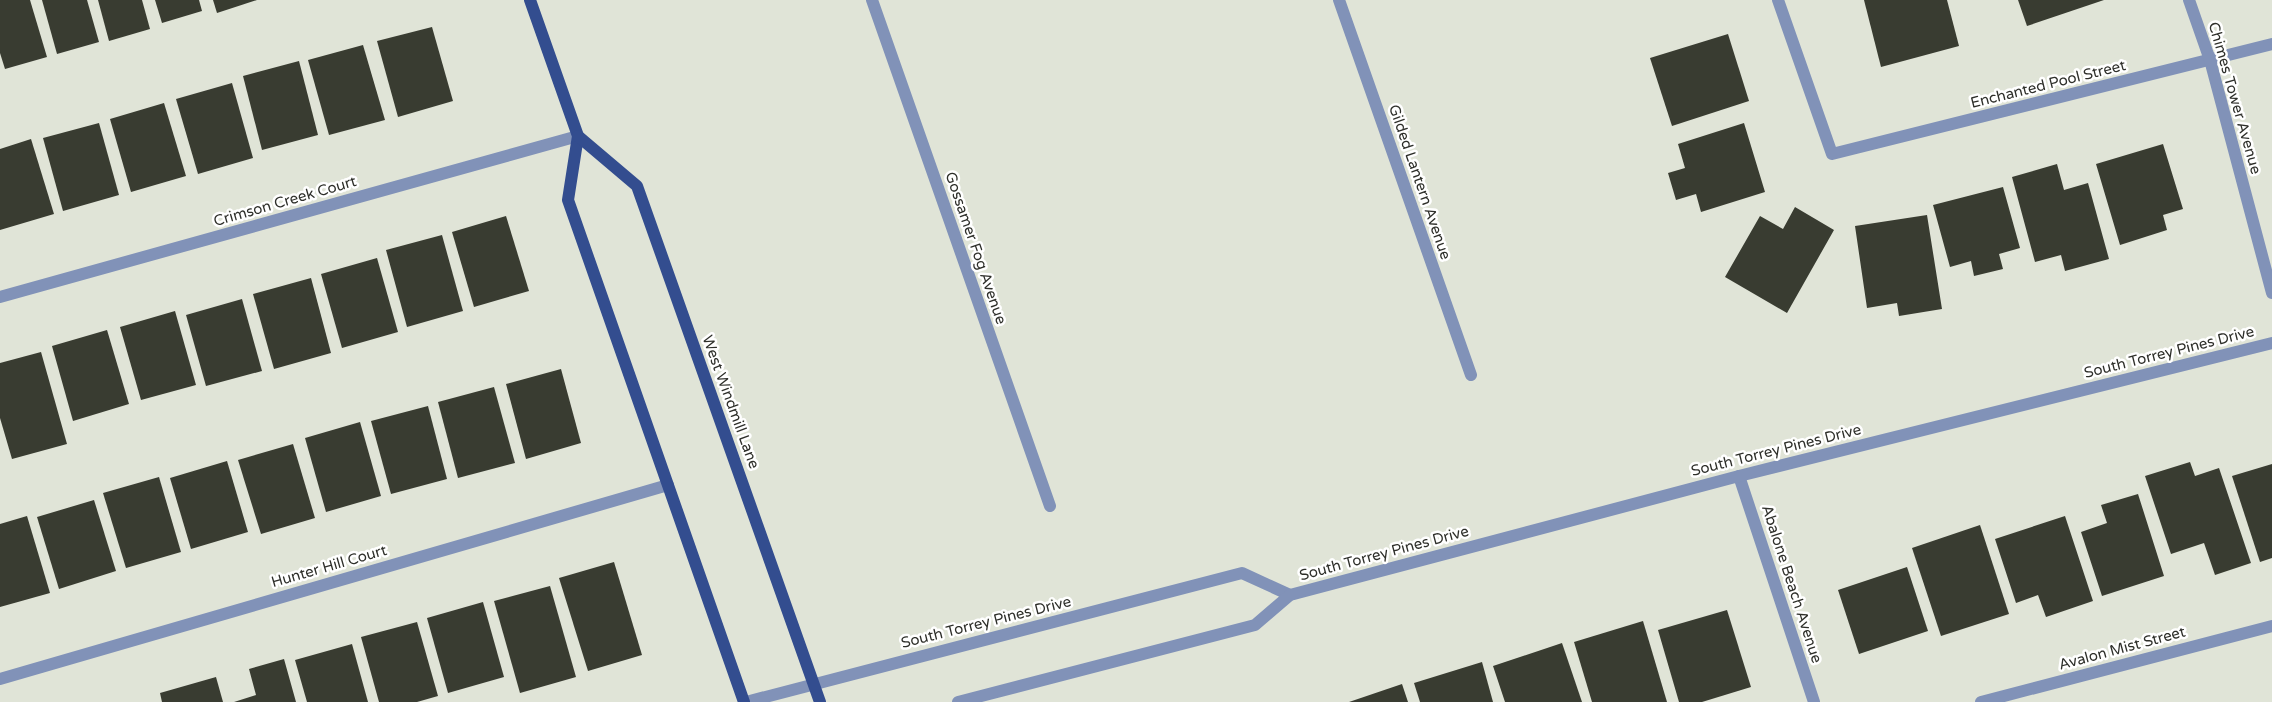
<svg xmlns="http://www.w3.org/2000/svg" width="2272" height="702" viewBox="0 0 2272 702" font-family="'Varela Round',sans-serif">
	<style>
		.building { fill: #393c31 }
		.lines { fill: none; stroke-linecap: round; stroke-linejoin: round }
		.minor { stroke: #8192b8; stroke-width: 12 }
		.major { stroke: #334d8f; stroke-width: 12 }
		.labels { text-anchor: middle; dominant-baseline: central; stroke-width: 5; stroke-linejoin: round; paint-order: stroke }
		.street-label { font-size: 15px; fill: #2e2f2a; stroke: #fff }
	</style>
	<rect width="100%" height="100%" fill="#e0e4d7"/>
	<g class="building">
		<path d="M0,0H30L47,57L5,69L0,53Z"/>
		<path d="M42,0H87L99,42L57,54Z"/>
		<path d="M98,0H142L150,29L109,41Z"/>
		<path d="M155,0H199L202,11L162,23Z"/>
		<path d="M213,0H257L217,13Z"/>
		<path d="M1864,0H1947L1959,46L1881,67Z"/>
		<path d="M2018,0H2104L2027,26Z"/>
		<path d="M432,27L453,101L398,117L377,41Z"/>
		<path d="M1728,34L1749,101L1672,126L1650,58Z"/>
		<path d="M363,45L385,120L329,135L308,60Z"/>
		<path d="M299,61L318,135L262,150L243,76Z"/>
		<path d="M232,83L253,158L198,174L176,99Z"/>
		<path d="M164,103L186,176L131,192L110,119Z"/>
		<path d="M99,123L119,195L63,211L43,138Z"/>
		<path d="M1744,123L1765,192L1701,212L1696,194L1676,200L1668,173L1685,168L1678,144Z"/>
		<path d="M31,139L54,214L0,230V149Z"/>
		<path d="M2163,144L2183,209L2163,215L2167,230L2120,245L2096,164Z"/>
		<path d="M2057,164L2064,190L2088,183L2109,259L2065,271L2061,255L2035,262L2012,177Z"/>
		<path d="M2003,187L2020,248L1999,254L2003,269L1974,276L1971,261L1950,267L1933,205Z"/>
		<path d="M1795,207L1834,230L1787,313L1725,277L1760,216L1783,229Z"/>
		<path d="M1927,215L1942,309L1899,316L1897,303L1867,308L1855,226Z"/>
		<path d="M506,216L529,291L474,307L452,232Z"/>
		<path d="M442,235L463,311L407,327L386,250Z"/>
		<path d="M377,258L398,332L342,348L321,274Z"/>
		<path d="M311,278L331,353L274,369L253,294Z"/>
		<path d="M242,299L262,371L206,386L186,315Z"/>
		<path d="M175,311L196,385L141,400L120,327Z"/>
		<path d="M107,330L129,404L73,421L52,346Z"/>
		<path d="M41,352L67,444L12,459L0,418V363Z"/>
		<path d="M561,369L581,443L526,459L506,384Z"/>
		<path d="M494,387L515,463L458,478L438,402Z"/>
		<path d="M428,406L447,479L391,494L371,421Z"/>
		<path d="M360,422L381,496L326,512L305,438Z"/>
		<path d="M293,444L315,518L261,534L238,460Z"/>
		<path d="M227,461L248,532L191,549L170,478Z"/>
		<path d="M2190,462L2195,476L2219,468L2251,563L2215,575L2204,543L2171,554L2145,476Z"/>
		<path d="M2272,464V558L2260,562L2232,476Z"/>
		<path d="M159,477L181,552L126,568L103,493Z"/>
		<path d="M2138,494L2164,576L2102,596L2081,532L2107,523L2101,505Z"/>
		<path d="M94,500L116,571L59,589L37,517Z"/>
		<path d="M27,516L50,593L0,607V524Z"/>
		<path d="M2065,516L2093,601L2046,617L2038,595L2016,603L1995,539Z"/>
		<path d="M1980,525L2009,614L1941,636L1912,548Z"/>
		<path d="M614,562L642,655L588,671L559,578Z"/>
		<path d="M1907,567L1928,631L1859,654L1838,590Z"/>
		<path d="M550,586L576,677L520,693L494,601Z"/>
		<path d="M483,602L504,677L448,693L427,618Z"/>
		<path d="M1727,610L1751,687L1702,702H1679L1658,630Z"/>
		<path d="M1643,621L1667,702H1592L1574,642Z"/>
		<path d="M417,622L438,696L417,702H379L361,637Z"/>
		<path d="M1562,643L1582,702H1505L1493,666Z"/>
		<path d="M352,644L368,702H307L295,660Z"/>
		<path d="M284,659L296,702H234L256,695L249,669Z"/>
		<path d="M1482,662L1493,702H1420L1414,683Z"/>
		<path d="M216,677L223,702H162L160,693Z"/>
		<path d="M1402,684L1408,702H1349Z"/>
	</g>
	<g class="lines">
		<g class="minor">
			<path d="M872,0L1050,506"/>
			<path d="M1339,0L1471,375"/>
			<path d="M1778,0L1832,154L2272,44"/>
			<path d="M2189,0L2210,60L2272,293"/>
			<path d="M0,297L578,136"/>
			<path d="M1739,476L1814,702"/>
			<path d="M0,679L668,485"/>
			<path d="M746,702L1242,573L1290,595"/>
			<path d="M958,702L1255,625L1290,595L1739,476L2272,343"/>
			<path d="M1981,702L2272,626"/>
		</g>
		<g class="major">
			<path d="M530,0L578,136L568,200L744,702"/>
			<path d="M578,136L637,186L820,702"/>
		</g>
	</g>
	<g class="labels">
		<g class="street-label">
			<text transform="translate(2048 84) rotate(-14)">Enchanted Pool Street</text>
			<text transform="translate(2235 98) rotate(74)">Chimes Tower Avenue</text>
			<text transform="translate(1420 182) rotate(71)">Gilded Lantern Avenue</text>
			<text transform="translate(285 201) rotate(-16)">Crimson Creek Court</text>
			<text transform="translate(976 248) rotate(71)">Gossamer Fog Avenue</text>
			<text transform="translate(2169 352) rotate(-14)">South Torrey Pines Drive</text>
			<text transform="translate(731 402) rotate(70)">West Windmill Lane</text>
			<text transform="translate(1776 450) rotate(-14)">South Torrey Pines Drive</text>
			<text transform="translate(1384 553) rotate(-15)">South Torrey Pines Drive</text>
			<text transform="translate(329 566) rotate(-16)">Hunter Hill Court</text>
			<text transform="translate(1792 584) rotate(72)">Abalone Beach Avenue</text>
			<text transform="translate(986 622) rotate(-14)">South Torrey Pines Drive</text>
			<text transform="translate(2122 648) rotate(-15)">Avalon Mist Street</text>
		</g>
	</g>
</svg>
